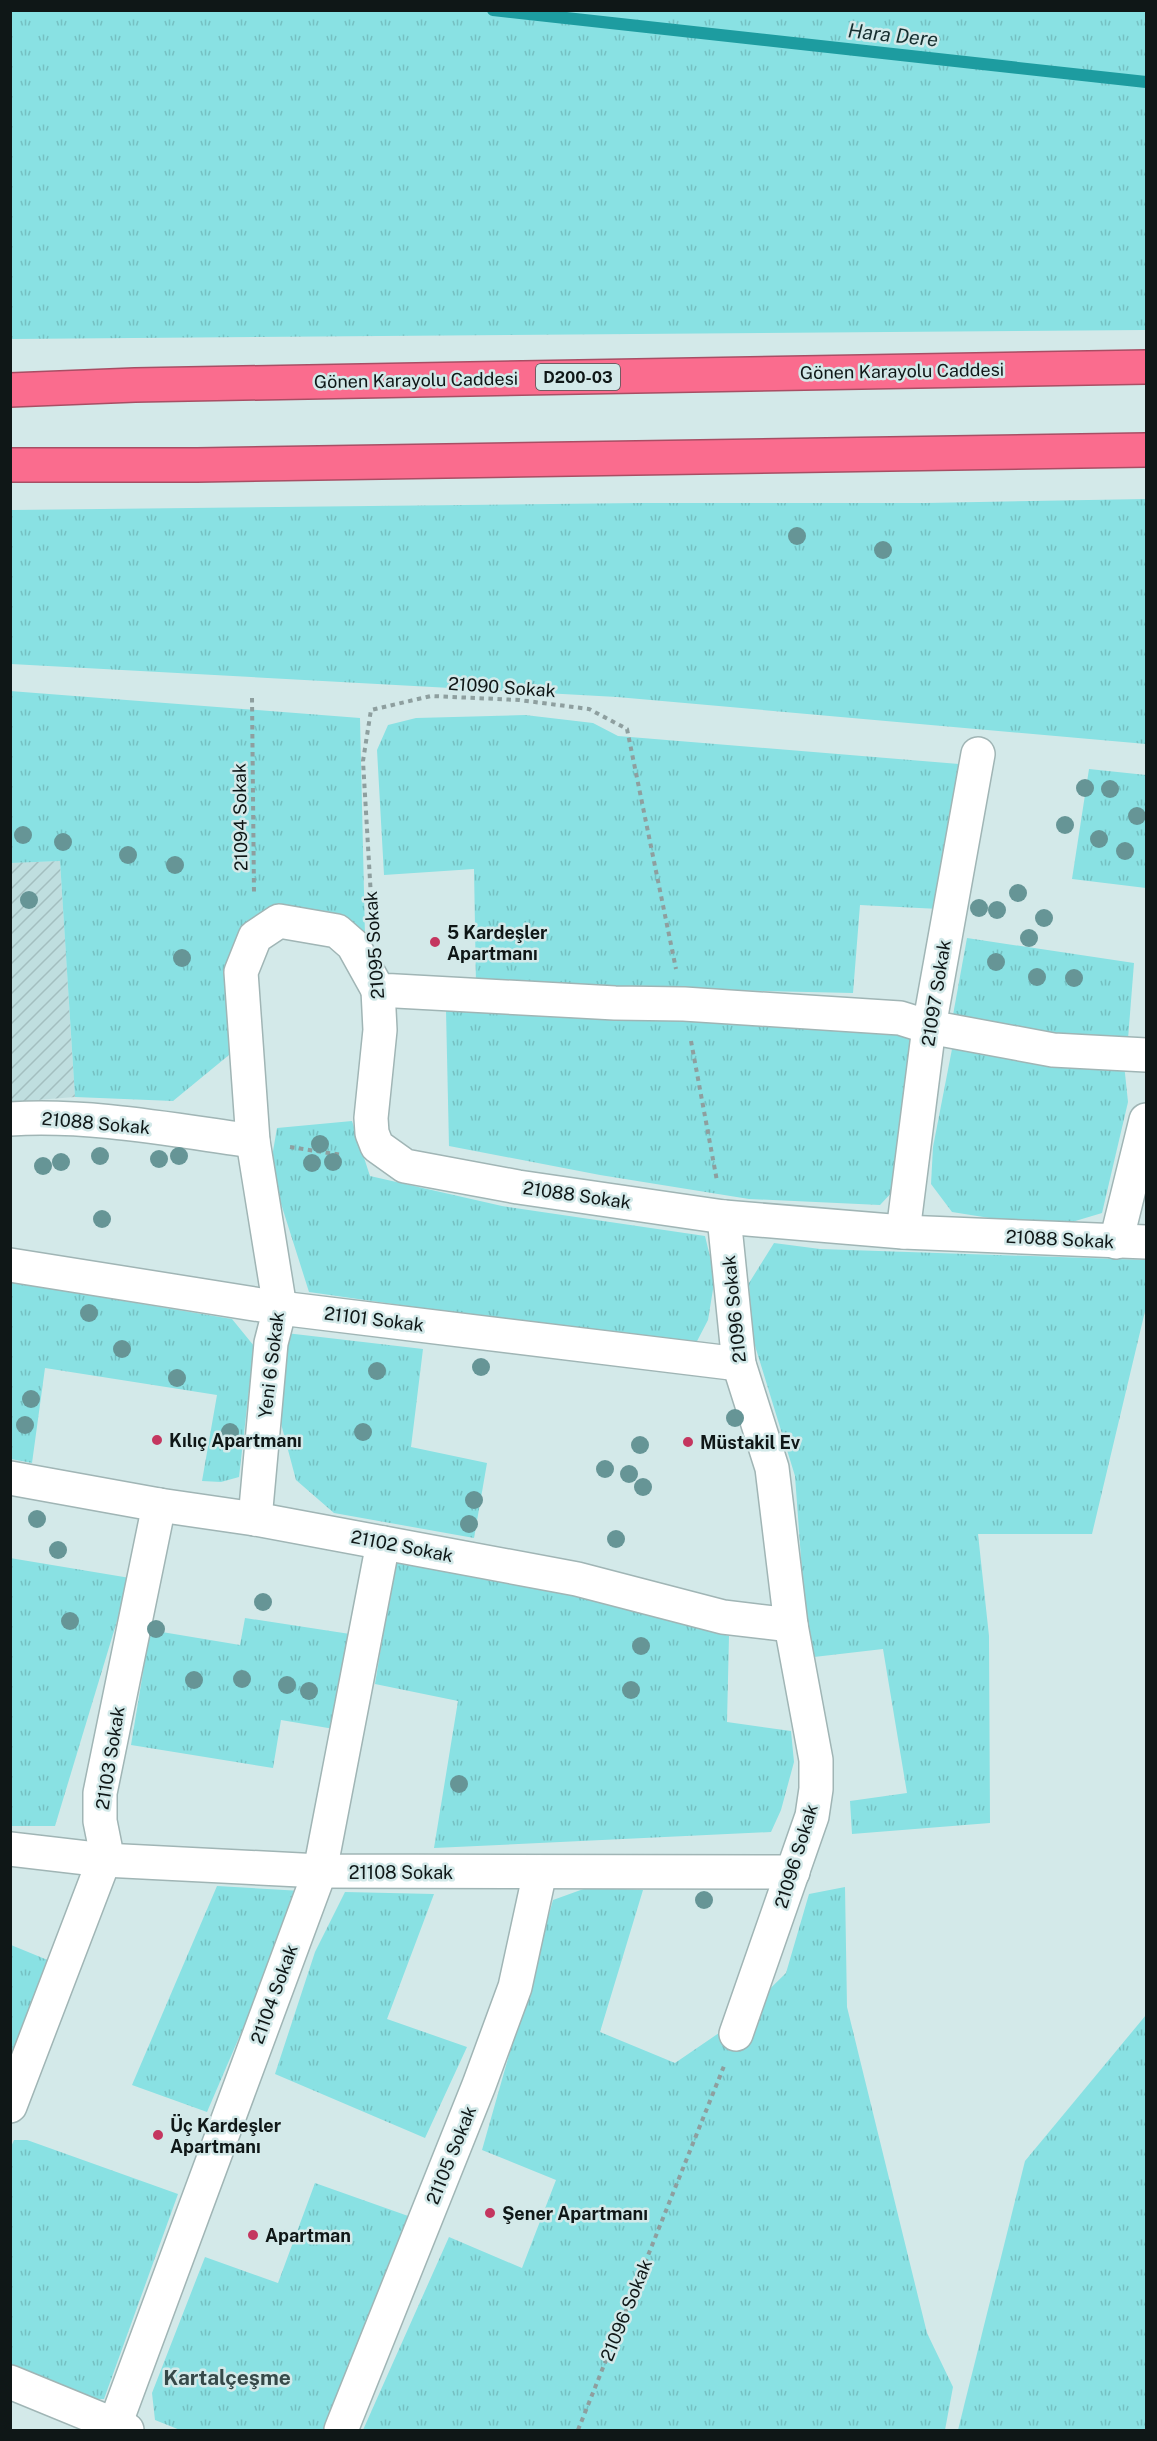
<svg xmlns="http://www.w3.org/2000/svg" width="1157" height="2441" viewBox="0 0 1157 2441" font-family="'Public Sans',sans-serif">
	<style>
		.industrial { fill: url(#industrial-furrows) }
		.grass { fill: url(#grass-tufts) }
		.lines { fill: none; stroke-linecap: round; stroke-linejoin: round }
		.stream { stroke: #1d9ca0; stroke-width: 12 }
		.minor-casing { stroke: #a0b5b5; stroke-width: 36 }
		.highway-casing { stroke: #a84e64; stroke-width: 36 }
		.path { stroke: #8e9f9f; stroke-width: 4; stroke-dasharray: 4.5 4.5; stroke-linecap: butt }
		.minor { stroke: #fff; stroke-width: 33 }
		.highway { stroke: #fa6c8e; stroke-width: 33 }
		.tree { fill: #669596 }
		.poi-dot { fill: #c4365f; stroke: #d3e9e9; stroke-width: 2 }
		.labels { text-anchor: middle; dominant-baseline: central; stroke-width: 5; stroke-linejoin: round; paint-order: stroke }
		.shield { fill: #d3e9e9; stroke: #4a5656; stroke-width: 1.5 }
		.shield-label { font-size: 16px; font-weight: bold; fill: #0f1717 }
		.street-label { font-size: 18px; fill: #0f1717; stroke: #d3e9e9 }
		.poi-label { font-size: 18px; font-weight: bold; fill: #0f1717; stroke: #d3e9e9; text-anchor: start }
		.water-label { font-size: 20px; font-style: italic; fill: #152e2f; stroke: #d3e9e9 }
		.quarter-label { font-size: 21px; font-weight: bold; fill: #364949; stroke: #d3e9e9 }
	</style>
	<defs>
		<pattern id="industrial-furrows" width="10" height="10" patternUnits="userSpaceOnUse" patternTransform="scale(1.5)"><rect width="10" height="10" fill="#bfdedf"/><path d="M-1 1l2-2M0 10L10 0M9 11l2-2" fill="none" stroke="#a3bebf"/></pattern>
		<pattern id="grass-tufts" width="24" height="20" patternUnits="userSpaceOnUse" patternTransform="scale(1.5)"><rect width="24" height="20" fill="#89e1e3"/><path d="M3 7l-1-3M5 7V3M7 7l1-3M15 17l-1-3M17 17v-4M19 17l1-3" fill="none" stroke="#75c0c2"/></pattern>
	</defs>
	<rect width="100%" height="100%" fill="#d3e9e9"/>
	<path class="industrial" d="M60,861L75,1097L11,1102L10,863Z"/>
	<g class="grass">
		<path d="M10,11H1146V330L11,339Z"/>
		<path d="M1146,499V744L617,697L11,664V510L639,503H926Z"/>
		<path d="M10,691L360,718L365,936L328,911L288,910L231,955L229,1055L173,1101L75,1097L60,861L11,863Z"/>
		<path d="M525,715L593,723L618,736L959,764L939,909L860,905L853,993L476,985L474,869L384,875L377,750L388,725L416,718Z"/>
		<path d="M1089,769L1146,775V888L1072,879Z"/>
		<path d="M967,938L1134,963L1128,1039L1045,1041L953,1015Z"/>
		<path d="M446,1010L803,1023L917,1036L896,1188L880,1205L749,1199L600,1175L449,1146Z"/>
		<path d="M960,1043L1124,1064L1128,1102L1102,1213L1052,1228L952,1212L931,1184L933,1147L952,1049Z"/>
		<path d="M352,1121L370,1176L502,1206L705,1236L715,1277L708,1320L694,1347L309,1292L277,1191L272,1157L277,1128Z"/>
		<path d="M774,1243L820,1249L1146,1260V1307L1092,1534H978L989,1636L990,1823L852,1834L850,1801L907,1793L883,1649L814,1657L804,1599L795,1476L752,1336L749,1283Z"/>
		<path d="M11,1282L232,1319L254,1346L239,1477L221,1482L202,1481L217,1395L45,1368L32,1463L11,1459Z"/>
		<path d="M286,1333L423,1349L411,1447L487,1463L474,1538L334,1513L296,1480L275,1401Z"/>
		<path d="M10,1558L130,1578L55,1826H11Z"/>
		<path d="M395,1561L552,1590L729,1636L727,1722L791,1731L794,1762L781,1810L771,1832L434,1848L458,1701L375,1684Z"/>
		<path d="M245,1618L350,1634L334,1729L281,1720L273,1768L131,1745L150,1630L240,1645Z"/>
		<path d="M217,1886L302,1891L207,2112L132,2085Z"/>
		<path d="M589,1887L643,1890L600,2032L675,2063L738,2020L786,1973L809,1894L845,1887L847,2007L927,2333L953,2387L945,2430H363L449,2237L522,2268L556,2180L482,2150L553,1900Z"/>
		<path d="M345,1892L434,1894L387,2019L467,2047L425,2138L275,2074L315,1952Z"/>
		<path d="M11,1945L50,1961L11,2058Z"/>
		<path d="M1146,2015V2430H958L1025,2161Z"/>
		<path d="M14,2140H27L178,2194L104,2399L77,2400L11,2369L10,2149Z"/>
		<path d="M315,2183L411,2217L327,2430H180L155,2420L152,2393L205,2257L278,2283Z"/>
	</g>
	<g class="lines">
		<path class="stream" d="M493,10L1146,82"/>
		<defs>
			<g id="minor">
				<path d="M378,990L380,1030L371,1118L372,1133L377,1146L405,1166L518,1187L724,1217L903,1232L1146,1242"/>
				<path d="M10,1119C91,1114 173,1130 253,1141"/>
				<path d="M724,1217L739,1364L772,1468L791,1625L816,1760V1789L812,1816L736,2034"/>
				<path d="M903,1232L929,1027L978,754"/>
				<path d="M1116,1242L1146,1120"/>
				<path d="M10,1265L280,1308L739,1364"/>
				<path d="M10,1478L159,1505L255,1519L577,1579L723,1617L791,1625"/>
				<path d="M255,1519L271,1343L280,1308L253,1141L241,972L255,937L279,921L337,931L353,945L378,990L615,1003L684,1004L900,1018L929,1027L1053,1050L1146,1055"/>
				<path d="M10,1849L104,1860L320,1871L793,1872"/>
				<path d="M10,2106L104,1860L105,1846L100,1821V1793L159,1505"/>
				<path d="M10,2382L127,2430"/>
				<path d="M113,2430L320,1871L383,1543"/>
				<path d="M341,2430L479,2085L515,1987L540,1872"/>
			</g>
			<g id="highway">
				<path d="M10,390L135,385L1146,367"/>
				<path d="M10,465H197L1146,450"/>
			</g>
		</defs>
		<use href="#minor" class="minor-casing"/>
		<use href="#highway" class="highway-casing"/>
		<g class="path">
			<path d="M252,698L254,894"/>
			<path d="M372,914L363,761L371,710L431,696L519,700L589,709L627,729L676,969"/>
			<path d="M691,1041L717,1181"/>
			<path d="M290,1147L342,1155"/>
			<path d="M578,2430L724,2066"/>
		</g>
		<use href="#minor" class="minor"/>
		<use href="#highway" class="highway"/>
	</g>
	<g class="tree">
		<circle cx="797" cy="536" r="9"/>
		<circle cx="883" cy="550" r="9"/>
		<circle cx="1085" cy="788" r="9"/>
		<circle cx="1110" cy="789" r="9"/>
		<circle cx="1137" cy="816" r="9"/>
		<circle cx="1065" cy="825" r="9"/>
		<circle cx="23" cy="835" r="9"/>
		<circle cx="1099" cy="839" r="9"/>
		<circle cx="63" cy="842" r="9"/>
		<circle cx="1125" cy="851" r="9"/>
		<circle cx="128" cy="855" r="9"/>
		<circle cx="175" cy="865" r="9"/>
		<circle cx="1018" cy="893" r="9"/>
		<circle cx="29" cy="900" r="9"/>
		<circle cx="979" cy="908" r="9"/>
		<circle cx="997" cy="910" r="9"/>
		<circle cx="1044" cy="918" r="9"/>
		<circle cx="1029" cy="938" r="9"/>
		<circle cx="182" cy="958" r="9"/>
		<circle cx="996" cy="962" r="9"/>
		<circle cx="1037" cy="977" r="9"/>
		<circle cx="1074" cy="978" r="9"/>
		<circle cx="320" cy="1144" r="9"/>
		<circle cx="100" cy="1156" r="9"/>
		<circle cx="179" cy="1156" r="9"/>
		<circle cx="159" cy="1159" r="9"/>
		<circle cx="61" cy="1162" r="9"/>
		<circle cx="333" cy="1162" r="9"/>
		<circle cx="312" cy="1163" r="9"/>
		<circle cx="43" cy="1166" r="9"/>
		<circle cx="102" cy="1219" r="9"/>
		<circle cx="89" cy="1313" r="9"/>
		<circle cx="122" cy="1349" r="9"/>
		<circle cx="481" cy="1367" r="9"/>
		<circle cx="377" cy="1371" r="9"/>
		<circle cx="177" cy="1378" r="9"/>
		<circle cx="31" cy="1399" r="9"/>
		<circle cx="735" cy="1418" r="9"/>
		<circle cx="25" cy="1425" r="9"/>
		<circle cx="230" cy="1432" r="9"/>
		<circle cx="363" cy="1432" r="9"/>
		<circle cx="640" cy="1445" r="9"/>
		<circle cx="605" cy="1469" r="9"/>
		<circle cx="629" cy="1474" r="9"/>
		<circle cx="643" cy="1487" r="9"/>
		<circle cx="474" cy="1500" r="9"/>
		<circle cx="37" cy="1519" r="9"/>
		<circle cx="469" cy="1524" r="9"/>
		<circle cx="616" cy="1539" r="9"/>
		<circle cx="58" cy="1550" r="9"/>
		<circle cx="263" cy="1602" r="9"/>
		<circle cx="70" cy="1621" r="9"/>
		<circle cx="156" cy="1629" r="9"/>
		<circle cx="641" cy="1646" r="9"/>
		<circle cx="242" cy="1679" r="9"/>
		<circle cx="194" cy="1680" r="9"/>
		<circle cx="287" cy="1685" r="9"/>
		<circle cx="631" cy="1690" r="9"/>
		<circle cx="309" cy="1691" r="9"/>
		<circle cx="459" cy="1784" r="9"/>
		<circle cx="704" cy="1900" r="9"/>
	</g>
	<g class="poi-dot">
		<circle cx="435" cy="942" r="6"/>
		<circle cx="157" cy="1440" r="6"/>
		<circle cx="688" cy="1442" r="6"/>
		<circle cx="158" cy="2135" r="6"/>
		<circle cx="490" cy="2213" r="6"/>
		<circle cx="253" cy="2235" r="6"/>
	</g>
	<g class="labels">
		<rect class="shield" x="536" y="364" width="84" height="26" rx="4.5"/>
		<g class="shield-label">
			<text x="578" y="377">D200-03</text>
		</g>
		<g class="street-label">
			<text transform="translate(902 371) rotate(-1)">Gönen Karayolu Caddesi</text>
			<text transform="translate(416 380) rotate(-1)">Gönen Karayolu Caddesi</text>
			<text transform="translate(502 687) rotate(4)">21090 Sokak</text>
			<text transform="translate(240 817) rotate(-91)">21094 Sokak</text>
			<text transform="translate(374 945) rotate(-94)">21095 Sokak</text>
			<text transform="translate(936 993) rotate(-81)">21097 Sokak</text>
			<text transform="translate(96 1123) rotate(5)">21088 Sokak</text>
			<text transform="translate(577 1195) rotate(8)">21088 Sokak</text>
			<text transform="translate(1060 1239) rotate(3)">21088 Sokak</text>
			<text transform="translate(734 1309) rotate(-96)">21096 Sokak</text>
			<text transform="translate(374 1319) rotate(7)">21101 Sokak</text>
			<text transform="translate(271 1365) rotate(-83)">Yeni 6 Sokak</text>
			<text transform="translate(402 1546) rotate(11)">21102 Sokak</text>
			<text transform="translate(110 1758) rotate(-81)">21103 Sokak</text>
			<text transform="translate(796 1856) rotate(-73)">21096 Sokak</text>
			<text x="401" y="1872">21108 Sokak</text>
			<text transform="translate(274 1994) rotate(-70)">21104 Sokak</text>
			<text transform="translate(451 2155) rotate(-68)">21105 Sokak</text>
			<text transform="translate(626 2310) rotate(-68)">21096 Sokak</text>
		</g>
		<g class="poi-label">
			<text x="447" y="932">5 Kardeşler<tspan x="447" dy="21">Apartmanı</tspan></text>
			<text x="169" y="1440">Kılıç Apartmanı</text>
			<text x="700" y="1442">Müstakil Ev</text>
			<text x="170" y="2125">Üç Kardeşler<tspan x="170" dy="21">Apartmanı</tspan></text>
			<text x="502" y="2213">Şener Apartmanı</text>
			<text x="265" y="2235">Apartman</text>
		</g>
		<g class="water-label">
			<text transform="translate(893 35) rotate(6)">Hara Dere</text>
		</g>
		<g class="quarter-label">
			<text x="227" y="2377">Kartalçeşme</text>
		</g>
	</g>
	<rect width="1157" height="2441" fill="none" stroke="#0f1717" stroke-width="24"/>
</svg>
